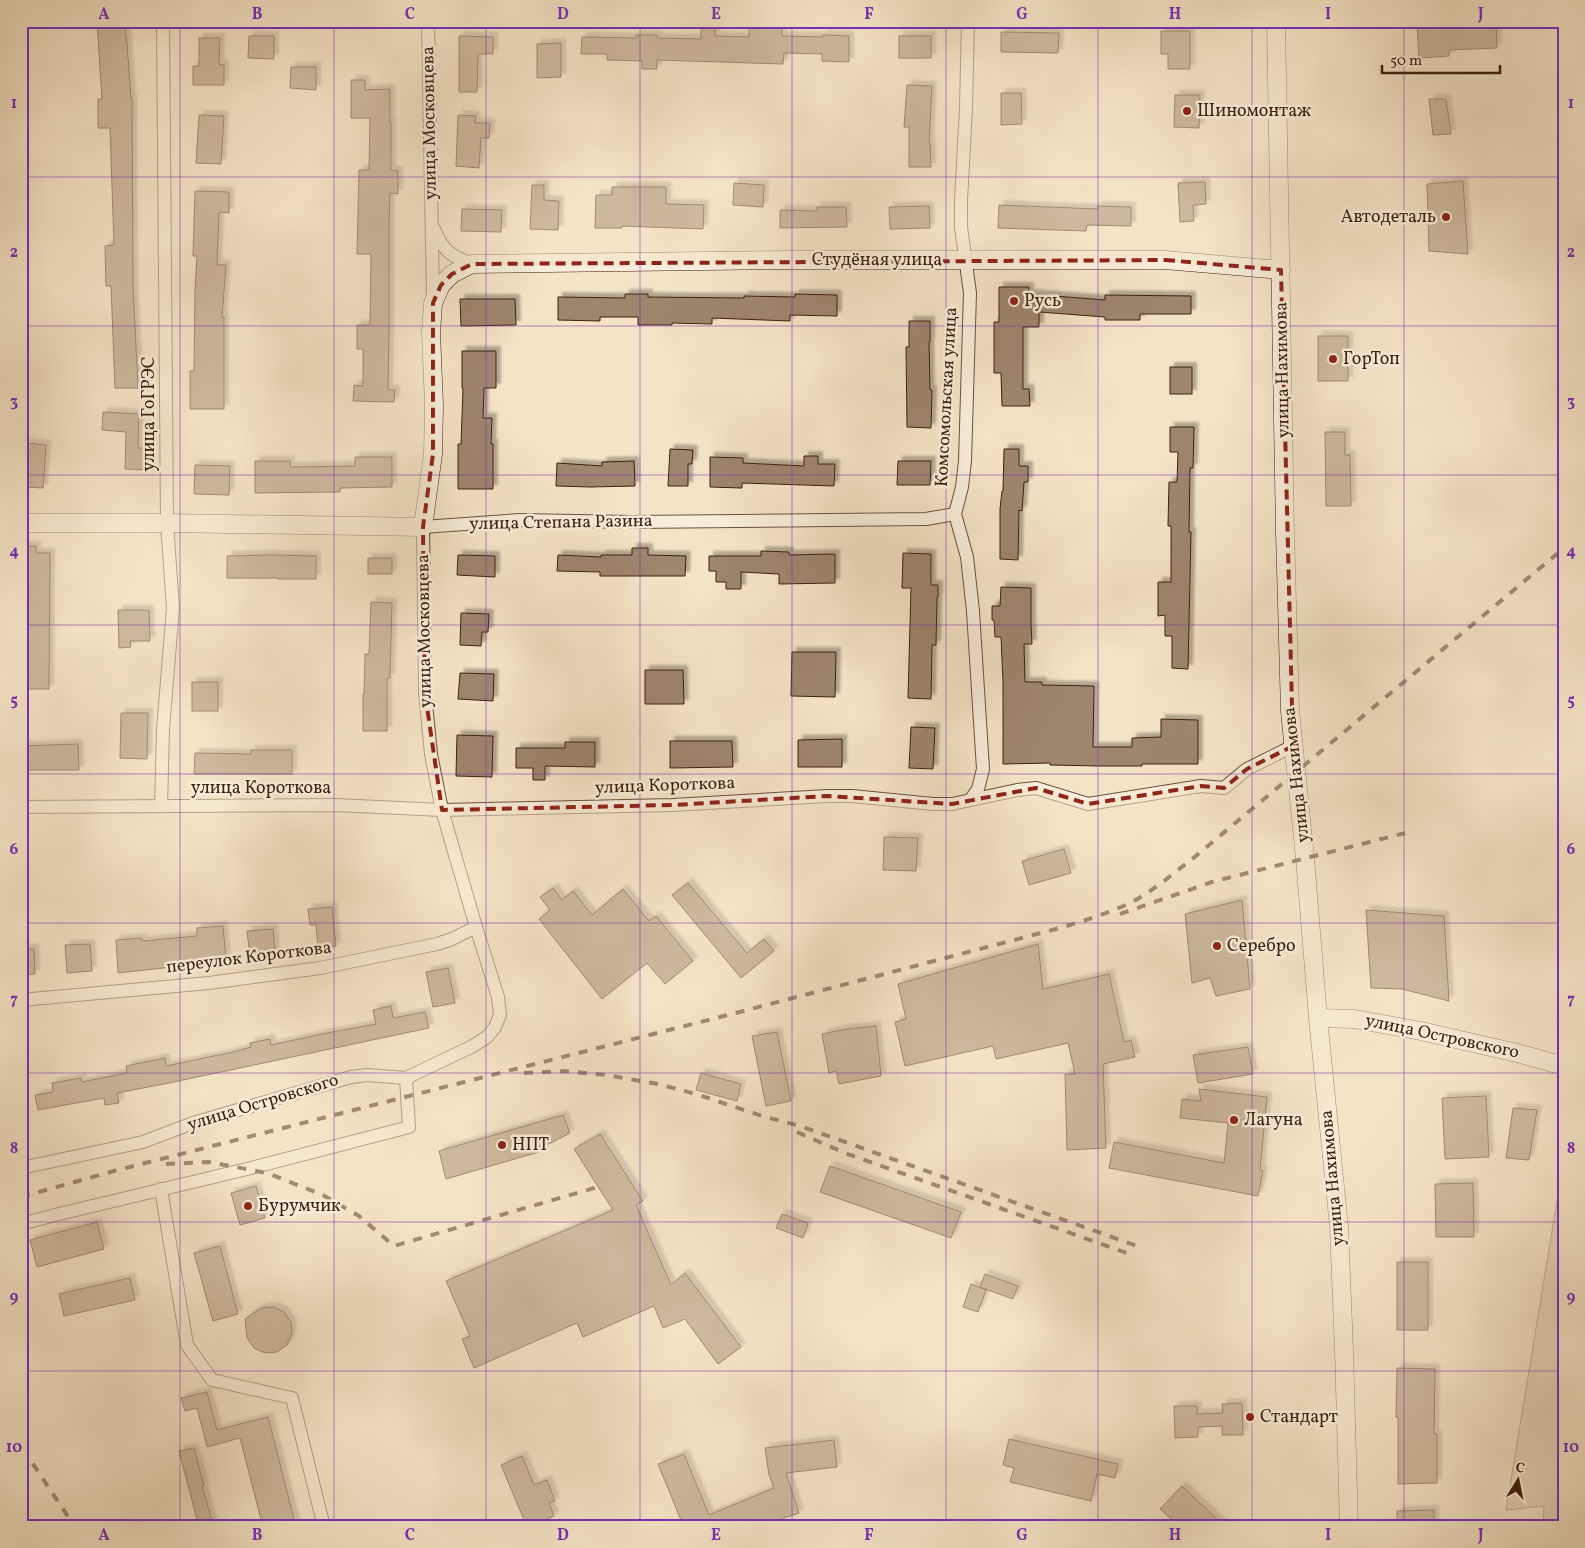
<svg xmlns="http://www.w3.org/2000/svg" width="1585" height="1548" viewBox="0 0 1585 1548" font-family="Vollkorn,serif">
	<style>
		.green { fill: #d5c2a7; stroke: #8a705a }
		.building { fill: #9d856e; stroke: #3e1e0e; filter: url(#shadow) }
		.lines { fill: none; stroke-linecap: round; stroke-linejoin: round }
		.street-casing { stroke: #6c503c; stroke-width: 14 }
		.secondary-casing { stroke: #3e1e0e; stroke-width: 19 }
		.street { stroke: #f8edda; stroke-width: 12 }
		.secondary { stroke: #f8edda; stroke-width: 18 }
		.rail { stroke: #3e1e0e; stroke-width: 4; stroke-dasharray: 9 9; stroke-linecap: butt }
		.marked { fill: none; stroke: #8f2418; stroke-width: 4; stroke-dasharray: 10 6; stroke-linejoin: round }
		.grid { fill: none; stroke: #7b2cbf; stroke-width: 1; stroke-opacity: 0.55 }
		.poi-dot { fill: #8f2418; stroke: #f8edda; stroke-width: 2 }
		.labels { text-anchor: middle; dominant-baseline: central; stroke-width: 5; stroke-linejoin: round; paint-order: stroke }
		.poi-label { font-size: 18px; fill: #3e1e0e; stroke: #f8edda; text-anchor: start }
		.street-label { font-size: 18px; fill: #3e1e0e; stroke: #f8edda }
		.neatline { fill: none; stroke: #7b2cbf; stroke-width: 2 }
		.grid-label { font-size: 16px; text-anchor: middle; font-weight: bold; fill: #7b2cbf }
	</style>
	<defs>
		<filter id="shadow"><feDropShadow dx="4.5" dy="-4.5" stdDeviation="1" flood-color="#0004"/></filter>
	</defs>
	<rect width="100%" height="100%" fill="#f4e4c6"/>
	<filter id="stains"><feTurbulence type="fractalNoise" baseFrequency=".004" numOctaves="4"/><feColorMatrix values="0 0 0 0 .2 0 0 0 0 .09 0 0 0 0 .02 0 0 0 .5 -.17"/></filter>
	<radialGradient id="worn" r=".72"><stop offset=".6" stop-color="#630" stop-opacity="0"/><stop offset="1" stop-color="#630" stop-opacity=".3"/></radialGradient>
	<path class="green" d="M1564,1158V1527H1543L1544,1506L1506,1510Z"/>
	<g class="building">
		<path d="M97,21H124L127,43L131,98H132L133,285L138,388H115L111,286H106L105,246L114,245L110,128H98V99H102Z"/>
		<path d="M1455,21H1496L1497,48L1449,50V56L1419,58L1417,24Z"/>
		<path d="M749,24L782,25V36L823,37V35L849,36V62L822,61V54L784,53L783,64L657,60V69H642V61L607,60V54H581L582,37L636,38V35H657V38L701,39V28H715V36L749,37Z"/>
		<path d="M1161,31H1190V69H1168V54H1161Z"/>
		<path d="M1001,32L1059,33L1058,53L1001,52Z"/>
		<path d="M249,36H274V59L248,58Z"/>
		<path d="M459,36L493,37V54H478L477,92H459Z"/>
		<rect x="899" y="36" width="32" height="22"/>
		<path d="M199,38H220L219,64L224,65V85H193V66H199Z"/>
		<path d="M561,43V77L537,78V44Z"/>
		<path d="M291,67H316V90L290,88Z"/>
		<path d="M351,80H365V90L390,89V122H391V170L398,171V194L390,193L389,225V326L388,390H395L394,402L353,401L354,385L363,386V349H357V325H370L371,254H357L359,170H369L370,118H351Z"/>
		<path d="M907,85L932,86L929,143H930L931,167H909V127H904Z"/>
		<path d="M1001,93H1021L1022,124L1001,125Z"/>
		<path d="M1175,95H1200L1199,128L1174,127Z"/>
		<path d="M1429,99H1446L1451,134L1433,135Z"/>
		<path d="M199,115L224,116L221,164L196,163Z"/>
		<path d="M458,115L476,116L475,123H490L489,138H481L479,168L456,166Z"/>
		<path d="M1463,181L1468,254L1429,251L1427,184Z"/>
		<path d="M1205,182L1206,204L1193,205L1194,221L1180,222L1178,183Z"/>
		<path d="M734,183L764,185L763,207L733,205Z"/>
		<path d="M532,185H544V200L559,201L558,230L530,229Z"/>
		<path d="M612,187H666V204L704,205L703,229L622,226V228H595L596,195H612Z"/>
		<path d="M195,191L229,192V213L219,212L217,265H226L222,317H224V409H190V371H194L195,289L197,256H193Z"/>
		<path d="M999,205L1098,209V206L1131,207V226L1087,225L1086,231L998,228Z"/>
		<path d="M929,206L930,228L890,229L889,207Z"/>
		<path d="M817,207H846L847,227L780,228V210L817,211Z"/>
		<path d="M462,209L502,210L501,232L461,231Z"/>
		<path d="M999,287H1029V294L1105,300V295L1191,296V314H1140V320H1105V317L1039,312V327H1023V389H1029L1030,406H1002L1001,373H994V322H999Z"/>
		<path d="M625,294H648V297L744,298V296L795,297V294L837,295V316L790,315V321L712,318V324L672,323V325H638V317H600V321L558,320V297L625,298Z"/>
		<path d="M460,299H515L516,325L461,326Z"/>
		<path d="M909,321H930V342H929L930,390H932L931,428L907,427L906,347H909Z"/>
		<rect x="1318" y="336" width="30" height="45"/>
		<path d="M462,351H496V388H484L483,418H492L491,444H493V489H458V444H461L463,388H462Z"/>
		<rect x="1170" y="367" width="22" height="27"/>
		<path d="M103,412L139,414L138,448H148L147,470L125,469L126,432L102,430Z"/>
		<path d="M1170,427H1194L1193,468H1190L1189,532H1191L1188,669L1172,668V636H1165V615L1158,616V582H1171V526H1168L1169,482H1177L1178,452H1170Z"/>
		<path d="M1325,432H1345V455H1350L1351,506H1326Z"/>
		<path d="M26,443L46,445L43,488L24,487Z"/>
		<path d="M670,449L693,450L692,464H688V486H668Z"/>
		<path d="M1004,449H1019V466H1028V482H1024L1022,511L1019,510L1018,560L1000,559V509L1002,491H1003Z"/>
		<path d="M804,456H818V464H835L834,486L742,483V488L710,487V457L743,458V463L804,466Z"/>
		<path d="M355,457H392V487L340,488V492L255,493V461H290V467L355,466Z"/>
		<path d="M634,461L635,486L590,487L556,486L557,463L602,466V462Z"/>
		<path d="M898,461H931L930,485H897Z"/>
		<path d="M195,465L230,466L229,495L194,494Z"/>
		<path d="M21,546H36V553H50L49,689H21Z"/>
		<path d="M632,548H648V555L686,556L685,576H600V572L557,571L558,555L601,557V555H632Z"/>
		<path d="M761,551L789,552V555L835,554V583L779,584V574L741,572V589H726V582H716V571H709V556H761Z"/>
		<path d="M903,553L931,554V585H938V597H937L936,645H932L931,699L908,698L911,588H902Z"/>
		<path d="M269,555L316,556V579H278V578H227V556Z"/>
		<path d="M458,555L495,556V577L457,575Z"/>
		<rect x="368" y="558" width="24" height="16"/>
		<path d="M1001,587L1031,588V624L1032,644H1024L1025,682H1042V685L1094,686L1093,747H1132V738L1161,737V719L1198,720V764H1142V766H1098L1050,765V763L1003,764V683L1001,637H995L994,620H992V606H1000Z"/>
		<path d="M371,602L392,603L390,678H387V731H363V694H364L365,654H369Z"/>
		<path d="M118,610H149L150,641H130L131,647L119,648Z"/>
		<path d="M461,613L489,614L488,632H482L481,646L460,645Z"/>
		<path d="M792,652H836L835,697L791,696Z"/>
		<path d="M645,670H683L684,704H645Z"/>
		<path d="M460,673L494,674L493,701L458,699Z"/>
		<rect x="192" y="682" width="26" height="29"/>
		<path d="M121,713H148L147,759L120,758Z"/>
		<path d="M911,727L935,728L933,769L909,768Z"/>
		<path d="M457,735L493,736L492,777L456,776Z"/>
		<path d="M842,739V767H798V740Z"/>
		<path d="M670,741H732L733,767L670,768Z"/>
		<path d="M565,742H595V767L545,766V780H533V768H516V748H565Z"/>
		<path d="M78,744L79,770H21V746Z"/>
		<path d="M251,750H292V774H194L195,753L251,754Z"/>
		<path d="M884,837L918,838L916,871L883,870Z"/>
		<path d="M1064,849L1071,873L1029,885L1022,861Z"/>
		<path d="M688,883L747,953L764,939L774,951L741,978L672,895Z"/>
		<path d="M553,888L562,900L573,891L592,915L623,889L649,921L656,916L693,961L665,984L647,963L602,999L539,919L550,910L540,897Z"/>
		<path d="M1242,900L1250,989L1216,996L1210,978L1192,983L1185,914Z"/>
		<path d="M332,907L336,946L318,948L316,925H310L308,909Z"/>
		<path d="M1366,910L1444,916L1449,1001L1402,989L1371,988Z"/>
		<path d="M223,926L226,959L182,962V966L118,973L116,940L142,938V941L197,936V928Z"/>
		<path d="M273,929L275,954L250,956L247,931Z"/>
		<path d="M90,944L92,971L67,973L65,945Z"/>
		<path d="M1038,944L1043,989L1109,974L1124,1042L1131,1040L1135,1057L1103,1064L1106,1148L1067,1150L1065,1074H1075L1068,1043L996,1059L993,1046L905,1066L895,1022L906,1019L898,984Z"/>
		<path d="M21,949H34L35,974L21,975Z"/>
		<path d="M448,968L455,1003L433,1007L426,972Z"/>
		<path d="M391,1006L393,1018L425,1012L429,1028L169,1083L117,1093L119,1103L105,1105L104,1098L38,1110L35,1095L53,1092L52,1083L81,1078L82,1082L127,1073L126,1066L165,1058L166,1066L233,1052L251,1047L250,1043L270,1039L271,1045L322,1034L376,1024L373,1010Z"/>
		<path d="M876,1026L881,1076L839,1084L836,1071L829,1073L822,1034L847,1029Z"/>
		<path d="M777,1032L791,1101L766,1106L752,1036Z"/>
		<path d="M1248,1047L1253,1074L1198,1083L1193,1055Z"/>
		<path d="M701,1073L741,1084L737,1101L696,1090Z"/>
		<path d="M1199,1089L1267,1097L1260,1170L1263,1171L1258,1196L1109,1168L1114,1142L1224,1163L1228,1123L1180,1118L1182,1099L1201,1101Z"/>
		<path d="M1486,1096L1489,1157L1445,1159L1442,1098Z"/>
		<path d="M1513,1108L1537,1110L1529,1160L1506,1158Z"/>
		<path d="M563,1115L570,1133L551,1143L537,1147L539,1152L446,1179L439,1151Z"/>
		<path d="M600,1134L643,1201L636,1205L671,1285L685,1273L741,1347L718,1364L685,1319L663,1328L654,1306L583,1337L577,1323L474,1368L462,1339L470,1336L446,1281L613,1210L574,1149Z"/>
		<path d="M830,1166L961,1212L951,1238L820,1192Z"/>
		<path d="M1473,1183L1474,1237H1436L1435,1184Z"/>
		<path d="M256,1186L265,1218L240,1225L231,1193Z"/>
		<path d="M782,1214L808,1223L803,1238L776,1228Z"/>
		<path d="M97,1222L104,1249L37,1267L30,1240Z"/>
		<path d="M220,1246L238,1314L213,1321L194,1253Z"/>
		<rect x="1397" y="1262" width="31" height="68"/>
		<path d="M985,1274L1018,1286L1013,1299L980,1287Z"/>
		<path d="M130,1278L135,1300L64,1316L59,1294Z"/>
		<path d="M971,1284L986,1290L978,1312L963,1307Z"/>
		<path d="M273,1307L284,1312L291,1322L292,1334L287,1345L277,1352L265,1353L254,1348L247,1338L245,1319L261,1308Z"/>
		<path d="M1397,1368L1435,1369L1434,1434H1437V1483L1398,1484V1417H1396Z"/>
		<path d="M207,1392L217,1430L268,1417L296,1527H263L240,1438L207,1447L197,1408L185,1411L181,1398Z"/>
		<path d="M1242,1403L1243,1435H1222V1426L1198,1427V1437L1175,1438L1174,1406H1197V1414L1223,1413L1222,1404Z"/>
		<path d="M1009,1439L1118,1464L1115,1478L1097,1474L1091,1501L1010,1482L1014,1468L1003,1465Z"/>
		<path d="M834,1440L837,1467L786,1473L799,1513L766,1524L768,1527H680L683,1525L658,1464L684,1454L709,1515L774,1488L769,1475L765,1448Z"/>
		<path d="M194,1448L204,1486H202L214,1527H199L179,1451Z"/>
		<path d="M522,1456L534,1485L547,1480L555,1501L549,1503L554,1516L529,1527H527L501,1465Z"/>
		<path d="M1182,1486L1225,1527H1180L1160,1509Z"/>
		<path d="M1434,1510V1527H1397V1511Z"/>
	</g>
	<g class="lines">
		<defs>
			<g id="street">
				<path d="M428,21L433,298"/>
				<path d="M968,21L966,108L961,200V227L970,293L965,461L962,487L955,514L967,557L973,611L983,769L978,789L971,799"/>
				<path d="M434,229C443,251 451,256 472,264"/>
				<path d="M161,806L163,729L173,608L167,523L163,21"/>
				<path d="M21,807L336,805L442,810L673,805L827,796H852L933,804H952L1017,790L1036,788L1088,804L1201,786L1224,788L1247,769L1293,746"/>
				<path d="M21,1000L209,983L320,968L437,944L452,939L476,927"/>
				<path d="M21,1168L143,1142L193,1123L351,1077L367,1075L406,1078L473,1046L487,1037L495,1027L500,1015L498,997L476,927L442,810L431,754L425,693L423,527L519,520L631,522L926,519L955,514"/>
				<path d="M161,1189L187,1345L212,1380L292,1398L324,1527"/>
				<path d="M21,1224L55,1215L247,1169L409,1127L406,1078"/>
			</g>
			<g id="secondary">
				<path d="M1276,21L1285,532L1290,711L1305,858L1318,1018L1339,1227L1344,1350L1349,1527"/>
				<path d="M21,523H167L423,527L433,454L434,405L431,333L433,303L441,285L452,274L472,264L792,260H1165L1281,270"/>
				<path d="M1318,1018L1354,1019L1421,1031L1517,1053L1564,1066"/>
			</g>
		</defs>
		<use href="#street" class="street-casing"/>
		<use href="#secondary" class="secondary-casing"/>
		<use href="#street" class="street"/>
		<use href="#secondary" class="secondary"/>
		<g class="rail">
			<path d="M1120,914L1212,882L1405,833"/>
			<path d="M524,1073L564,1071L606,1075L658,1084L696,1094L762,1116L800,1126L1140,1247"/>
			<path d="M797,1132L845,1153L1135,1256"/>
			<path d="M166,1164L209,1162L267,1173L323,1195L359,1216L394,1246L598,1187"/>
			<path d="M21,1197L114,1171L728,1015L1037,934C1068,926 1099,917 1128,904C1151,893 1171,875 1191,860L1564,548"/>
			<path d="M21,1450L31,1461L75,1527"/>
		</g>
	</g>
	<path d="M0 0H1585V1548H0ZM1165,260L1281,270L1293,746L1247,769L1224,788L1201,786L1088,804L1036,788L952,804L827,796L673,805L442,810L425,693L423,527L433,454V303L441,285L452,274L472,264Z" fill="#f4e4c6" fill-opacity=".55" fill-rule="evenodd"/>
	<path class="marked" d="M1165,260L1281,270L1293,746L1247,769L1224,788L1201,786L1088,804L1036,788L952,804L827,796L673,805L442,810L425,693L423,527L433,454V303L441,285L452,274L472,264Z"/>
	<path class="grid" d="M180,21V1527M334,21V1527M486,21V1527M640,21V1527M792,21V1527M946,21V1527M1098,21V1527M1252,21V1527M1404,21V1527M21,177H1564M21,326H1564M21,475H1564M21,625H1564M21,774H1564M21,923H1564M21,1073H1564M21,1222H1564M21,1371H1564"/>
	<g class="poi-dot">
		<circle cx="1187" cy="111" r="5"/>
		<circle cx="1446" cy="217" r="5"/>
		<circle cx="1014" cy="301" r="5"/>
		<circle cx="1333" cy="359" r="5"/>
		<circle cx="1217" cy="946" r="5"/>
		<circle cx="1234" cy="1120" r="5"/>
		<circle cx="502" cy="1145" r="5"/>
		<circle cx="248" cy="1206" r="5"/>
		<circle cx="1250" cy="1417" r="5"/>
	</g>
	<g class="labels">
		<g class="poi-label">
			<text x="1197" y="111">Шиномонтаж</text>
			<text x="1436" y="217" text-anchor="end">Автодеталь</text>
			<text x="1024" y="301">Русь</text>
			<text x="1343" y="359">ГорТоп</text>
			<text x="1227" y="946">Серебро</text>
			<text x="1244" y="1120">Лагуна</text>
			<text x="512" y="1145">НПТ</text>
			<text x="258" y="1206">Бурумчик</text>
			<text x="1260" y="1417">Стандарт</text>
		</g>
		<g class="street-label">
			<text transform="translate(430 123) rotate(-91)">улица Московцева</text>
			<text x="877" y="260">Студёная улица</text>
			<text transform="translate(1283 370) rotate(-91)">улица Нахимова</text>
			<text transform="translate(947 397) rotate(-87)">Комсомольская улица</text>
			<text transform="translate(149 414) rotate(-90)">улица ГоГРЭС</text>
			<text transform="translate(561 523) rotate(-1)">улица Степана Разина</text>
			<text transform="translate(425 631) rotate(-91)">улица Московцева</text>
			<text transform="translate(1297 775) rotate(-96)">улица Нахимова</text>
			<text transform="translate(665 786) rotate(-2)">улица Короткова</text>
			<text x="261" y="788">улица Короткова</text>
			<text transform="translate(249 958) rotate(-7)">переулок Короткова</text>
			<text transform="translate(1442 1037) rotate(12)">улица Островского</text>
			<text transform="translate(263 1103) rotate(-17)">улица Островского</text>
			<text transform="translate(1333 1178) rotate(-95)">улица Нахимова</text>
		</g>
	</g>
	<rect width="1585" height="1548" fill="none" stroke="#f4e4c6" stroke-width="55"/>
	<g transform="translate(1518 1480) rotate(10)" stroke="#f8edda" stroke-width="4" paint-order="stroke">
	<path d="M0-4L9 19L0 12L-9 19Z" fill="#3e1e0e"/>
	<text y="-8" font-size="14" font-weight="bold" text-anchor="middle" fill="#3e1e0e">С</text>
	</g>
	<path d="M1382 65v8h118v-8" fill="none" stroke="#3e1e0e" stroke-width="2.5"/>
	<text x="1390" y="65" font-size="15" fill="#3e1e0e" stroke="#f8edda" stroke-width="4" paint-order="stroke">50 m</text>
	<rect x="28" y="28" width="1530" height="1492" class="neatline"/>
	<g class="grid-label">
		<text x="104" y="19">A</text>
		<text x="257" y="19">B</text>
		<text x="410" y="19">C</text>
		<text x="563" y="19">D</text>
		<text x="716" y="19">E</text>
		<text x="869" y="19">F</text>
		<text x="1022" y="19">G</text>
		<text x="1175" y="19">H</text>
		<text x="1328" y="19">I</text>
		<text x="1481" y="19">J</text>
		<text x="14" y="108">1</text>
		<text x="1571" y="108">1</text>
		<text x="14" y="257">2</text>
		<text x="1571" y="257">2</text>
		<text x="14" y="406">3</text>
		<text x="1571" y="406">3</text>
		<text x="14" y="556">4</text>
		<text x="1571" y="556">4</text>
		<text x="14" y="705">5</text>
		<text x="1571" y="705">5</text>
		<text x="14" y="854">6</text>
		<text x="1571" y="854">6</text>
		<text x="14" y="1004">7</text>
		<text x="1571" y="1004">7</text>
		<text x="14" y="1153">8</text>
		<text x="1571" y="1153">8</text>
		<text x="14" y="1302">9</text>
		<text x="1571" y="1302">9</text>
		<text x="14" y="1452">10</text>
		<text x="1571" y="1452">10</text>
		<text x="104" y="1540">A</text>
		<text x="257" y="1540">B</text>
		<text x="410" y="1540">C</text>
		<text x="563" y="1540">D</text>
		<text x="716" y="1540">E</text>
		<text x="869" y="1540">F</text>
		<text x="1022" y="1540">G</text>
		<text x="1175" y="1540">H</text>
		<text x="1328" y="1540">I</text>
		<text x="1481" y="1540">J</text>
	</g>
	<rect width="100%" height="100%" filter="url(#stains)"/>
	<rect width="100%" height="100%" fill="url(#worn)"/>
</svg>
